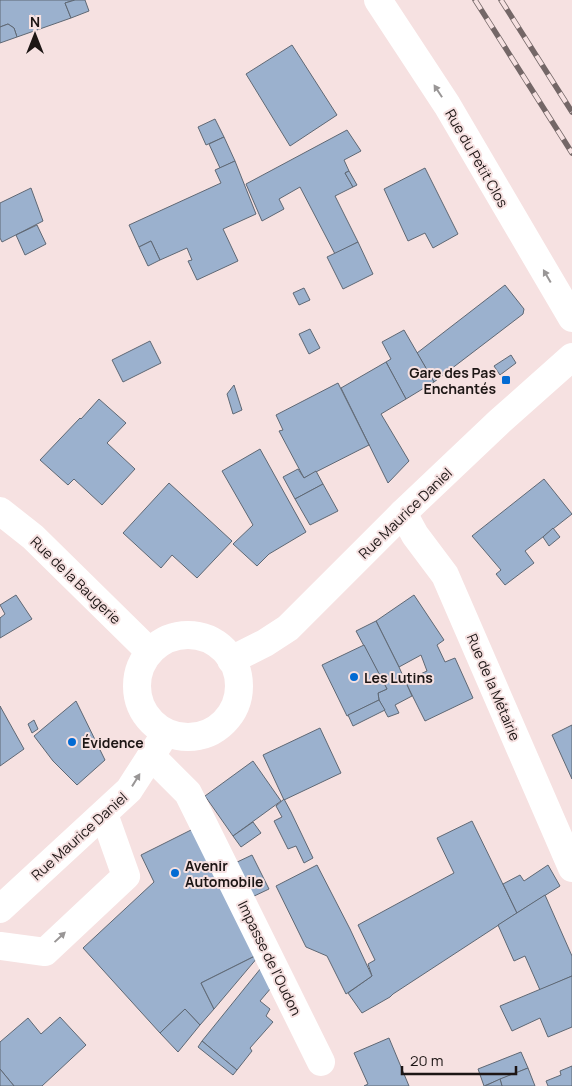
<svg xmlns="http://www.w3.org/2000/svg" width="572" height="1086" viewBox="0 0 572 1086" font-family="Manrope,sans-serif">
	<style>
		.building { fill: #9bb1ce; stroke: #5f6874 }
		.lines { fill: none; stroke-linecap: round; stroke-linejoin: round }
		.minor { stroke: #fff; stroke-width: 28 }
		.rail-casing { stroke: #746767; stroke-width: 5.5 }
		.rail { stroke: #f6e1e1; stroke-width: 4; stroke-dasharray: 11; stroke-linecap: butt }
		.oneway { fill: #999696 }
		.poi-dot { fill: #036bd3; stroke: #f6e1e1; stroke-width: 2 }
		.labels { text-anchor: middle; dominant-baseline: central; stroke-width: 4; stroke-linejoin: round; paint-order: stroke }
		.street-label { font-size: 14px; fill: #1d1615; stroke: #f6e1e1 }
		.poi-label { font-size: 14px; font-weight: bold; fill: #1d1615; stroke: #f6e1e1; text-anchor: start }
	</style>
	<rect width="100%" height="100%" fill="#f6e1e1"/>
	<g class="building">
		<path d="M0,0H75L65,3L71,18L17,37L14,28L8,24L0,27Z"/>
		<path d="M75,0H85L89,11L71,18L65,3Z"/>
		<path d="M8,24L14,28L17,37L0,43V27Z"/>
		<path d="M292,45L337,115L290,146L246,74Z"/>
		<path d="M215,119L224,137L206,145L198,127Z"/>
		<path d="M347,130L361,151L344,160L349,171L345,173L353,187L335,196L358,242L335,254L300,187L279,199L284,209L262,221L246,184Z"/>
		<path d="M224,137L235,161L220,168L209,144Z"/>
		<path d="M235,161L256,214L223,229L238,261L197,280L188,261L192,260L187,248L160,260L151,241L139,247L129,225L221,183L215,170Z"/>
		<path d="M425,168L458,234L433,248L425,233L408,241L384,189Z"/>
		<path d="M349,171L357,185L353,187L345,173Z"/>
		<path d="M31,188L43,221L2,242L0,238V203Z"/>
		<path d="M37,225L46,244L25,255L16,235Z"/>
		<path d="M151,241L160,260L148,266L139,247Z"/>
		<path d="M358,242L373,274L343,289L327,257Z"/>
		<path d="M505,285L524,309L523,314L434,382L417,353Z"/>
		<path d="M304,288L310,300L299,305L293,293Z"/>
		<path d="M310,329L320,348L309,354L299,334Z"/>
		<path d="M404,330L434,382L406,399L386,362L391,359L382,342Z"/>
		<path d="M150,341L161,363L123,382L112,360Z"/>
		<path d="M511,355L516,363L500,375L494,366Z"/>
		<path d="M386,362L406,399L381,414L409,461L388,483L341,388Z"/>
		<path d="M338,383L369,445L304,478L279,431L283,430L276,415Z"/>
		<path d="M234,385L242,410L233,414L227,394Z"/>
		<path d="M99,399L126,423L107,443L135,469L102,505L74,479L68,485L40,460L80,418L81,419Z"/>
		<path d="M260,449L306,532L269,554L257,566L233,544L253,525L222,471Z"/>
		<path d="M298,469L304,478L316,471L323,484L295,499L283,477Z"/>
		<path d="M544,479L572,514L525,551L534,563L505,585L496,574L501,570L472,536Z"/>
		<path d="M169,483L232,541L197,578L172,555L161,568L123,533Z"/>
		<path d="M323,484L338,511L310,525L295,499Z"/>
		<path d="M553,528L560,537L549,546L543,537Z"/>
		<path d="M16,595L32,619L0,638V618L5,614L0,605Z"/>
		<path d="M414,595L444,640L437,645L445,662L455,658L473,698L425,721L405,681L427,671L421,655L399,667L376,621Z"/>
		<path d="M376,621L399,667L412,696L395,705L399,713L388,717L379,700L378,693L387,689L356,631Z"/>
		<path d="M364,645L387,689L378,693L379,700L347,716L322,665Z"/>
		<path d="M379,700L385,710L353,726L348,715Z"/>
		<path d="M76,701L105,760L77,785L53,761L34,736Z"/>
		<path d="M0,706L24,749L0,766Z"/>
		<path d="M34,720L38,729L32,733L28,724Z"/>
		<path d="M572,725V779L552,735Z"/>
		<path d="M320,728L341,773L284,800L263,755Z"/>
		<path d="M253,761L281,801L233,836L205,796Z"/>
		<path d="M284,799L291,812L313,858L304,863L296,846L288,849L274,821L282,817L276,806Z"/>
		<path d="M472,821L517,913L393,994L390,997L362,1013L348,993L372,976L368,964L375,960L358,925L454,873L437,838Z"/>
		<path d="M253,822L261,833L241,847L233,836Z"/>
		<path d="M195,828L257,955L201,983L214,1009L200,1025L185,1009L160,1033L83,948L154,882L141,855Z"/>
		<path d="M252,855L269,889L250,898L233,864Z"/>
		<path d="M317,865L350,929L372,976L346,994L327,956L306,947L276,886Z"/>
		<path d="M548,865L560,886L517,913L503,884L520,875L524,881Z"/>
		<path d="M545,895L572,956V976L540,990L525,956L514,961L498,925Z"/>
		<path d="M257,955L258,957L214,1009L201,983Z"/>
		<path d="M261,968L271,988L260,1001L270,1009L266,1016L273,1022L250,1048L252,1051L237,1070L202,1041Z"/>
		<path d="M572,976V1027L548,1037L540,1018L512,1031L500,1006Z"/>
		<path d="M185,1009L200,1025L178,1052L160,1033Z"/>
		<path d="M60,1017L86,1045L42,1086H14L0,1069V1042L28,1018L41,1034Z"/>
		<path d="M389,1038L409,1086H364L368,1084L354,1053Z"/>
		<path d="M202,1041L237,1070L233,1075L198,1047Z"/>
		<path d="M521,1052L528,1068L484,1086L478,1069Z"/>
		<path d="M572,1066V1086H548L546,1081L561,1075L560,1071Z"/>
		<path d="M528,1068L535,1086H502L500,1079Z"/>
		<path d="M0,1069L14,1086H0Z"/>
		<path d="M500,1079L502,1086H485Z"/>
	</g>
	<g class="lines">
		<g class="minor">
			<path d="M378,0L447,105L572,318"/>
			<path d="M0,511L33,537L150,652"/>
			<path d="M403,513L415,535L445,575L572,868"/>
			<circle cx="188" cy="686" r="51"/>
			<path d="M231,660L265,643L288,628L403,513L500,421L572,357"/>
			<path d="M151,756L188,793L321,1062"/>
			<path d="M0,909L129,790L160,742"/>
			<path d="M0,946L45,952L126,876L104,814"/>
		</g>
		<defs>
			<g id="rail">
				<path d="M475,0L572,153"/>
				<path d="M501,0L572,112"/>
			</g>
		</defs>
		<use href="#rail" class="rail-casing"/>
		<use href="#rail" class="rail"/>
	</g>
	<defs><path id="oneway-solid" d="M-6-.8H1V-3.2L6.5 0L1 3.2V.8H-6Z" transform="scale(1.25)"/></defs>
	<g class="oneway">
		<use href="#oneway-solid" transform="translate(438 91) rotate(-123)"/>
		<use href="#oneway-solid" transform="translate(547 276) rotate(-120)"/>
		<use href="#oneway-solid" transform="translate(136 780) rotate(-58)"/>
		<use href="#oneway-solid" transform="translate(60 937) rotate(-43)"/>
	</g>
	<g class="poi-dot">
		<rect x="501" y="375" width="10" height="10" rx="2.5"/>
		<circle cx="354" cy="677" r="5"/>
		<circle cx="72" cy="742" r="5"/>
		<circle cx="175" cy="873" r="5"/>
	</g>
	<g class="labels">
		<g class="street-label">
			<text transform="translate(477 158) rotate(60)">Rue du Petit Clos</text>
			<text transform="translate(405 513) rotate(-44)">Rue Maurice Daniel</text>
			<text transform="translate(76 580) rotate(44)">Rue de la Baugerie</text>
			<text transform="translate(494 687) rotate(67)">Rue de la Métairie</text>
			<text transform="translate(79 836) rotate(-42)">Rue Maurice Daniel</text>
			<text transform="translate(270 958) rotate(64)">Impasse de l'Oudon</text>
		</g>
		<g class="poi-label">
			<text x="496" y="372" text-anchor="end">Gare des Pas<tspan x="496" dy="16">Enchantés</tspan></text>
			<text x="364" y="677">Les Lutins</text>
			<text x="82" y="742">Évidence</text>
			<text x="185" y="865">Avenir<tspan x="185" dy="16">Automobile</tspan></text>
		</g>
	</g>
	<g transform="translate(35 35)" stroke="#f6e1e1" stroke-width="4" paint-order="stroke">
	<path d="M0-4L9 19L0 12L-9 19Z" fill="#1d1615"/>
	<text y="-8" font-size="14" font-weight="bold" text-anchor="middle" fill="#1d1615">N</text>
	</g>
	<path d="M402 1066v8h114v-8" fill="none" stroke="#1d1615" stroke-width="2.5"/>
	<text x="410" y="1066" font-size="15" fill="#1d1615" stroke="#f6e1e1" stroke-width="4" paint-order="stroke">20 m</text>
</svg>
